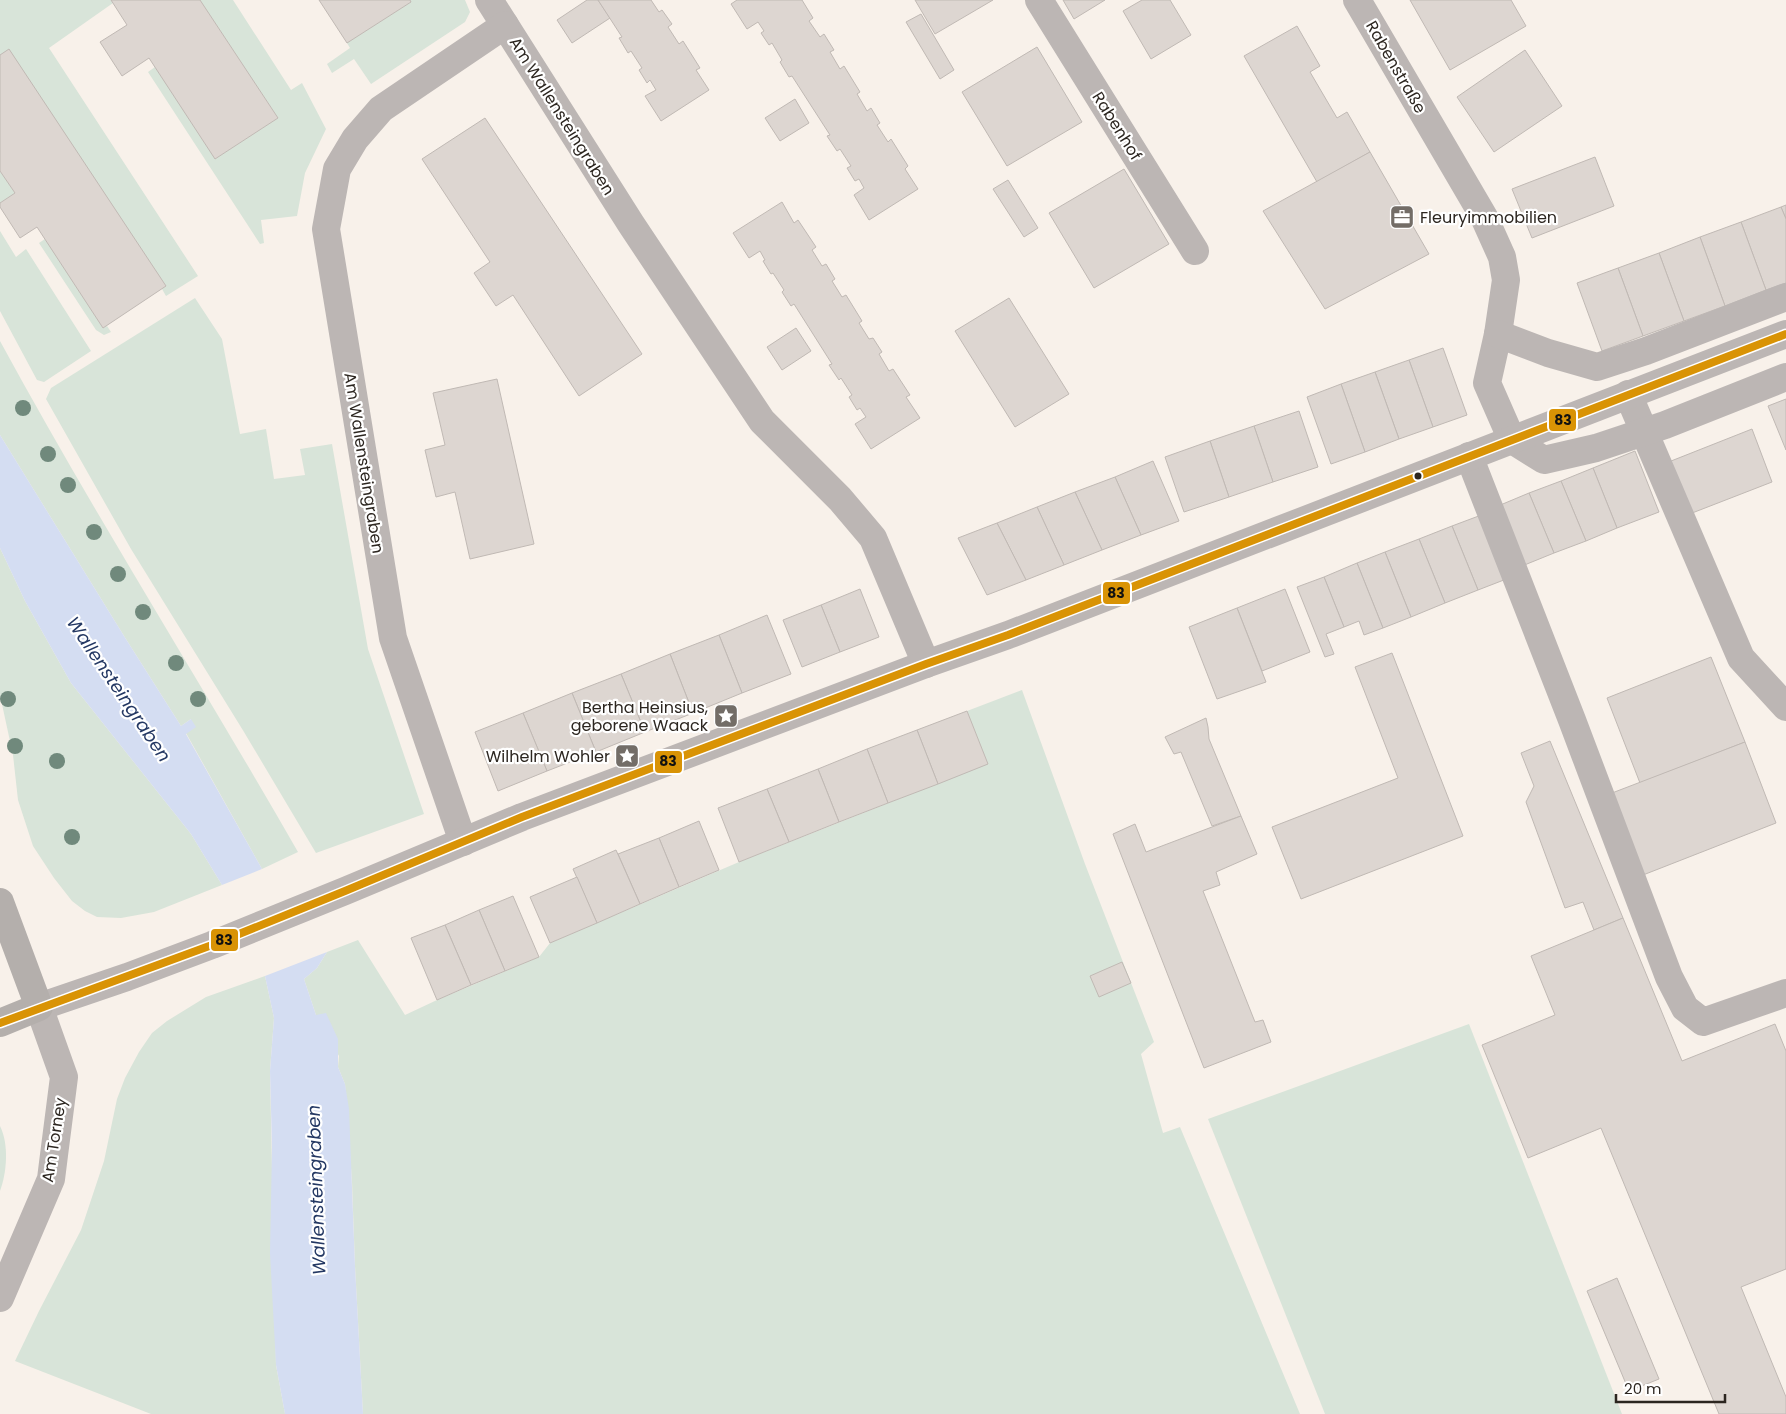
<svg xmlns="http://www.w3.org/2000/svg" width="1786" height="1414" viewBox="0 0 1786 1414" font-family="Poppins,sans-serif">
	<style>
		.green { fill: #d8e4d9 }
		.water { fill: #d4ddf2 }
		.building { fill: #ddd6d1; stroke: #c0b9b4 }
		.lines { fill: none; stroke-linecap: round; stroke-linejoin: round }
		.minor { stroke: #bcb6b4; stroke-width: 28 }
		.major { stroke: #b4afac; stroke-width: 28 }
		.bus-1-casing { stroke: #fff; stroke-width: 11 }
		.bus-1 { stroke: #d99305; stroke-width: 8 }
		.tree { fill: #70897c }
		.bus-dot { fill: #2c2620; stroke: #fff; stroke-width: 2 }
		.labels { text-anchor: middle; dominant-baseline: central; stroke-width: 4.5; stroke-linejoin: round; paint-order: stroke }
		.street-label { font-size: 16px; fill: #2c2620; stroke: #fff }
		.poi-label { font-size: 16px; fill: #2c2620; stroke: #fff; text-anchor: end }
		.water-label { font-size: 18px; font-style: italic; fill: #243863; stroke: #fff }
		.line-badge { stroke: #fff; stroke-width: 2 }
		.pale-badge-label { font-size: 14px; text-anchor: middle; font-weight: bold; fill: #111 }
	</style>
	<rect width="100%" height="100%" fill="#f8f1ea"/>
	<g class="green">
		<path d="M0,0H111L113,3L49,48L198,276L166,296L162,289L166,286L9,50L0,55Z"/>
		<path d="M200,0H233L291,90L302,83L326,129L305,173L297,216L261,220L264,243L260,244L148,72L155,67L215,159L278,118Z"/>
		<path d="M410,0H465L470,12L465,22L371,84L354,59L332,73L327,64L350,48L347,43L411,2Z"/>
		<path d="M0,171L15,193L0,203Z"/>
		<path d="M0,231L16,257L26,249L91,351L44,382L37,380L0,311Z"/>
		<path d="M45,239L103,328L107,326L111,332L104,335L96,330L39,243Z"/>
		<path d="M195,298L222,339L240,434L266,429L274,479L305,475L300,449L332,444L368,649L424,814L316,853L244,732L131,549L46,399L51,388Z"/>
		<path d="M0,341C94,514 200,681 298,852L262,869L186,733L191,719L181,726L124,636L0,435Z"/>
		<path d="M0,548L25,601L71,683L191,834L222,885L154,912L121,918L97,917L85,911L72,901L54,878L33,846L18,800L13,755L0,695Z"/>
		<path d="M1022,690L1085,864L1154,1042L1141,1054L1163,1133L1180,1127L1300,1414H363L355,1266L352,1182L345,1084L338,1067L339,1056L316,1015L304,979L317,968L327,952L358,940L405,1015L437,1000L539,957L550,943L739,862L987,764L967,711Z"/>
		<path d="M265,976L274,1018L270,1071L276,1365L285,1414H151L15,1361L39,1311L81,1230L104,1161L117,1099L125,1078L139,1052L152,1033L167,1021L206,997Z"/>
		<path d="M1469,1024L1622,1414H1325L1208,1119Z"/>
		<path d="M0,1126C9,1144 7,1172 0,1191Z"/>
	</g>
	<g class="water">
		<path d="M0,435L124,636L181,726L191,719L196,727L186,734L262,869L222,885L191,834L71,683L25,601L0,548Z"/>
		<path d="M327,952L317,968L304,979L316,1015L326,1013L338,1039V1067L345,1084L349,1109L355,1266L363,1414H285L276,1365L270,1253L272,1148L270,1071L274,1018L265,976Z"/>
	</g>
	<g class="building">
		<path d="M111,0H200L278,118L215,159L149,58L122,76L100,42L127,25Z"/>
		<path d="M319,0H410L411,2L347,43Z"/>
		<path d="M587,0H598L610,18L572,43L557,20Z"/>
		<path d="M598,0H651L659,12L662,10L672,24L668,27L679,44L683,41L700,68L696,70L709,90L661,121L645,96L656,90L650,80L647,83L639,70L642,68L631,51L628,53L619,38L622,37Z"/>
		<path d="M737,0H802L813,18L809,21L820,37L824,34L834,50L830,52L840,69L844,66L860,92L857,94L867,111L871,108L880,123L877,125L888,142L891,139L908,166L905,169L918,189L869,220L854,195L864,188L859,179L855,181L847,168L851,166L840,149L837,151L827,136L830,135L792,76L789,77L780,62L782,60L772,43L769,45L761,33L764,31L758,22L747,29L731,4Z"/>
		<path d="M915,0H993L935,34Z"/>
		<path d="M1063,0H1105L1074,19Z"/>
		<path d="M1142,0H1170L1191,35L1151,59L1123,11Z"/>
		<path d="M1410,0H1511L1526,26L1450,70Z"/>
		<path d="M921,14L954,70L940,79L906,22Z"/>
		<path d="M1297,26L1320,66L1310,72L1337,118L1347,112L1370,152L1317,182L1244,56Z"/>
		<path d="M1037,47L1082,122L1007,166L962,92Z"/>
		<path d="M9,49L166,286L103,328L37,227L20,238L0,207V203L15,193L0,171V55Z"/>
		<path d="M1525,50L1562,106L1494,152L1457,97Z"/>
		<path d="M795,99L809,123L780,141L765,118Z"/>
		<path d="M485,118L642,354L579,396L513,295L496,306L474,273L490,262L422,159Z"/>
		<path d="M1370,152L1429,254L1325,309L1263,211Z"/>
		<path d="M1595,157L1614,206L1532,238L1512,189Z"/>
		<path d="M1124,169L1169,244L1094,288L1049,213Z"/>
		<path d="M1008,180L1038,228L1024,237L993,189Z"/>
		<path d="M782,202L794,223L798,220L816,247L812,250L822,266L826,264L835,279L832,281L842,297L846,295L862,321L859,323L869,339L873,338L882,352L879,354L889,371L893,369L910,395L906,397L920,418L871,449L855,424L866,417L860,408L857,410L849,397L852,395L841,378L839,380L829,365L832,364L794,304L791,306L782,292L784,290L773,273L771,274L763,261L765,260L760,251L749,258L733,233Z"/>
		<path d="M1786,205V219L1781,207Z"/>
		<path d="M1781,207L1786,219V283L1766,290L1741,222Z"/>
		<path d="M1741,222L1766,290L1725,306L1700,237Z"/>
		<path d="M1700,237L1725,306L1684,321L1659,253Z"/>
		<path d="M1659,253L1684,321L1643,336L1618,268Z"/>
		<path d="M1618,268L1643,336L1602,351L1577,283Z"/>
		<path d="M1009,298L1069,394L1015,427L955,331Z"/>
		<path d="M796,328L811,351L782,370L767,347Z"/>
		<path d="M1443,348L1467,415L1433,427L1409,360Z"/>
		<path d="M1409,360L1433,427L1399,439L1375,372Z"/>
		<path d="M1375,372L1399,439L1365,452L1341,384Z"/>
		<path d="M497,379L534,544L470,559L455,492L436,497L425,450L445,445L433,393Z"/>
		<path d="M1341,384L1365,452L1331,464L1307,397Z"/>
		<path d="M1786,399V450L1768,406Z"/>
		<path d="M1299,411L1318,467L1273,482L1254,426Z"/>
		<path d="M1254,426L1273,482L1229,497L1210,441Z"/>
		<path d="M1752,429L1772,482L1687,515L1666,463Z"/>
		<path d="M1210,441L1229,497L1184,512L1165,457Z"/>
		<path d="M1635,451L1659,512L1617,528L1593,468Z"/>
		<path d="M1153,461L1179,521L1141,535L1115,477Z"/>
		<path d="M1593,468L1617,528L1586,541L1561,481Z"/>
		<path d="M1115,477L1141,535L1102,550L1075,492Z"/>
		<path d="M1561,481L1586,541L1554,553L1529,493Z"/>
		<path d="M1075,492L1102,550L1064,565L1037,507Z"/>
		<path d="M1529,493L1554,553L1522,566L1498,506Z"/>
		<path d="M1037,507L1064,565L1026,580L997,523Z"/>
		<path d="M1484,514L1509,578L1478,590L1452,526Z"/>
		<path d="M997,523L1026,580L987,595L958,538Z"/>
		<path d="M1452,526L1478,590L1445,603L1419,539Z"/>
		<path d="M1419,539L1445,603L1411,617L1385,552Z"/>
		<path d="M1385,552L1411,617L1383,628L1357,563Z"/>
		<path d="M1357,563L1383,628L1364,635L1359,621L1344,627L1324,577Z"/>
		<path d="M1324,577L1344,627L1326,634L1334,654L1325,657L1297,587Z"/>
		<path d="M860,589L879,637L840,652L821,605Z"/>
		<path d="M1285,589L1310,652L1262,671L1237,608Z"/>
		<path d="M821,605L840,652L802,667L783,620Z"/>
		<path d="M1237,608L1266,682L1217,699L1189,627Z"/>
		<path d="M767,615L791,674L742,693L719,635Z"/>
		<path d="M719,635L742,693L693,713L670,654Z"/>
		<path d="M1392,653L1463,836L1301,899L1272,827L1398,778L1355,667Z"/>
		<path d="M670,654L693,713L645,732L621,674Z"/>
		<path d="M1711,657L1745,742L1640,783L1607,698Z"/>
		<path d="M621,674L645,732L596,752L572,693Z"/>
		<path d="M572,693L596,752L547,771L523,713Z"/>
		<path d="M967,711L988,764L938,784L917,730Z"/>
		<path d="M523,713L547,771L498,791L475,732Z"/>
		<path d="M1206,718L1208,727L1209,739L1241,816L1212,826L1181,752L1174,754L1165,737Z"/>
		<path d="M917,730L938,784L888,803L867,749Z"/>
		<path d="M1550,741L1623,918L1594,930L1583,902L1565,908L1526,802L1534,786L1521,753Z"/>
		<path d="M1745,742L1776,823L1643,875L1612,793Z"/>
		<path d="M867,749L888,803L839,822L818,769Z"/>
		<path d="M818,769L839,822L789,842L767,789Z"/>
		<path d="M767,789L789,842L739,862L718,808Z"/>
		<path d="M1241,816L1257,854L1216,872L1220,885L1203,891L1255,1022L1263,1020L1271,1042L1204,1068L1113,834L1135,824L1146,852Z"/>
		<path d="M699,821L719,870L679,887L659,838Z"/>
		<path d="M659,838L679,887L640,904L618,854Z"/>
		<path d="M616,850L640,904L597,923L573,869Z"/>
		<path d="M577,877L597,923L550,943L530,897Z"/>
		<path d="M513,896L539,957L505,971L479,910Z"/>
		<path d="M479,910L505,971L471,985L445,925Z"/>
		<path d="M1623,918L1682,1061L1775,1024L1786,1051V1269L1741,1287L1786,1397V1414H1719L1601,1128L1528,1158L1482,1045L1555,1015L1531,956Z"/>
		<path d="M445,925L471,985L437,1000L411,938Z"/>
		<path d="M1122,962L1131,983L1099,997L1090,976Z"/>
		<path d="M1617,1278L1659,1379L1629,1391L1587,1291Z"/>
	</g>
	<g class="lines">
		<g class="minor">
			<path d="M489,0L631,224L762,421L840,499L873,538L926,664"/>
			<path d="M1039,0L1195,251"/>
			<path d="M1357,0L1484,217L1502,257L1506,280L1498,334L1487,383L1512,440"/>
			<path d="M1498,334L1548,353L1597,367L1646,351L1786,297"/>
			<path d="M1628,394L1741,658L1786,707"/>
			<path d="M1512,440L1544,460L1596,448L1665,425L1786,377"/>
			<path d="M1469,456L1572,720L1669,977L1685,1008L1703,1022L1786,993"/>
			<path d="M463,842L393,638L326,229L337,169L355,139L381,109L505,25"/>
			<path d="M0,1298L51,1179L54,1155L64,1077L39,1007L127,977L212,945L345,891L522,817L926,664L1008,635L1786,334"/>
		</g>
		<path class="major" d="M0,902L39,1007L0,1023"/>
		<defs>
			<path id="bus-1" d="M0,1023L212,945L345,891L522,817L926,664L1008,635L1786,334"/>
		</defs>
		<use href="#bus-1" class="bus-1-casing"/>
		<use href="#bus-1" class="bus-1"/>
	</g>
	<g class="tree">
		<circle cx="23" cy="408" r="8"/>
		<circle cx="48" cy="454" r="8"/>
		<circle cx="68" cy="485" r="8"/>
		<circle cx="94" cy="532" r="8"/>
		<circle cx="118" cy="574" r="8"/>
		<circle cx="143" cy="612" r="8"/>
		<circle cx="176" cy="663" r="8"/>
		<circle cx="8" cy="699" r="8"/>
		<circle cx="198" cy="699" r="8"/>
		<circle cx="15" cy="746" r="8"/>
		<circle cx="57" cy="761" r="8"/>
		<circle cx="72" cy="837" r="8"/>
	</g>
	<defs>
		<symbol id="office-square" viewBox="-11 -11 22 22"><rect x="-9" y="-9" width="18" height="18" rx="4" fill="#736d67" stroke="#fff"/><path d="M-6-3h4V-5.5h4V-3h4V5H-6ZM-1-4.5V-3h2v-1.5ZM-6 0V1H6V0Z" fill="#fff"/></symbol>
		<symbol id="sight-square" viewBox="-11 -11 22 22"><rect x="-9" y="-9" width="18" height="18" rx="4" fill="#736d67" stroke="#fff"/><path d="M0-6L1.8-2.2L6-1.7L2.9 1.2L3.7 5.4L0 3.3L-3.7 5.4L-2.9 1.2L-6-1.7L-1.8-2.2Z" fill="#fff"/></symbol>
	</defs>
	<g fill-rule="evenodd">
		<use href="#office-square" x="1388" y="203" width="28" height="28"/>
		<use href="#sight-square" x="712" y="702" width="28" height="28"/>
		<use href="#sight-square" x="613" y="742" width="28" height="28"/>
	</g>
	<circle class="bus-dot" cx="1418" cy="476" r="4.5"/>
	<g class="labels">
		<g class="street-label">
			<text transform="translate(1396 67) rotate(60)">Rabenstraße</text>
			<text transform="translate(562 116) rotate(58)">Am Wallensteingraben</text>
			<text transform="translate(1117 126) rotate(58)">Rabenhof</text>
			<text transform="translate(364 463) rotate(81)">Am Wallensteingraben</text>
			<text transform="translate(54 1140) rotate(-81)">Am Torney</text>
		</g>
		<g class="poi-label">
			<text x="1420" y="217" text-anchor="start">Fleuryimmobilien</text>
			<text x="708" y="707">Bertha Heinsius,<tspan x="708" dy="18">geborene Waack</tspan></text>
			<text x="610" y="756">Wilhelm Wohler</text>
		</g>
		<g class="water-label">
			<text transform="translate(119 689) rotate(56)">Wallensteingraben</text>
			<text transform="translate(316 1190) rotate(-92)">Wallensteingraben</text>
		</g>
	</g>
	<g class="line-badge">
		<rect x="1548" y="408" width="29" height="24" rx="5" fill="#d99305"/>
		<rect x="1102" y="581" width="29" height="24" rx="5" fill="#d99305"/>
		<rect x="654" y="750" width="29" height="24" rx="5" fill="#d99305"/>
		<rect x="210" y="928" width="29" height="24" rx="5" fill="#d99305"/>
	</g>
	<g class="pale-badge-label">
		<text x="1563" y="425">83</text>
		<text x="1116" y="598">83</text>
		<text x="668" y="766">83</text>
		<text x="224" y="945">83</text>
	</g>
	<path d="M1616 1394v8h109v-8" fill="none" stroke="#2c2620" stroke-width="2.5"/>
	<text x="1624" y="1394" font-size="15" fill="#2c2620" stroke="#ffffff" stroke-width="4" paint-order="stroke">20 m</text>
</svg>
